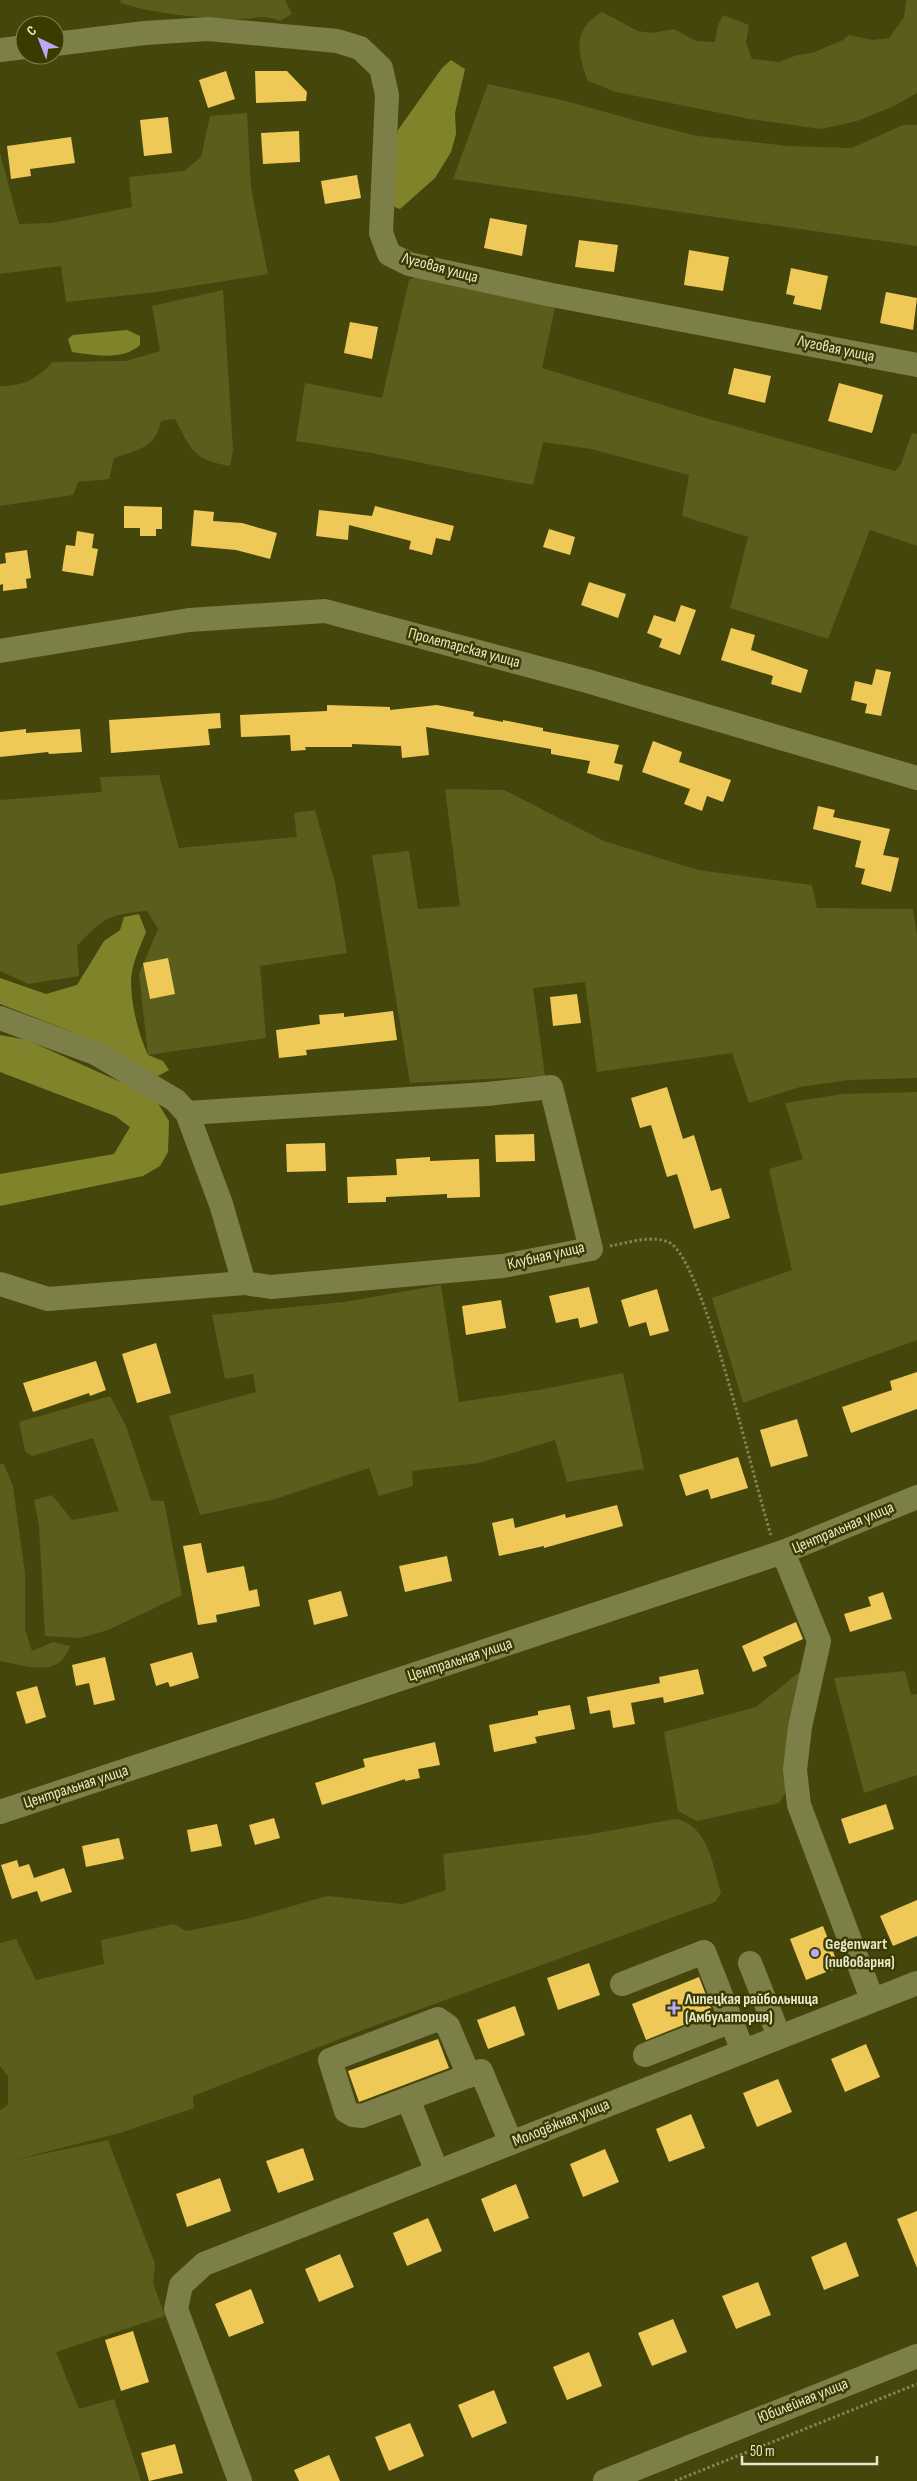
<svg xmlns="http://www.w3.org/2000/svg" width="917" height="2481" viewBox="0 0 917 2481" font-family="'Sofia Sans Condensed',sans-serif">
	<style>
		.green { fill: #5b5d1d }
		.forest { fill: #81832b }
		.building { fill: #efc958 }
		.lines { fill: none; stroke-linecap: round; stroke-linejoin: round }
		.path { stroke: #838455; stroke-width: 3; stroke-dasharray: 2.5 2.5; stroke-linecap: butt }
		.minor { stroke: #7d7f49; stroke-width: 24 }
		.poi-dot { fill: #b7abf8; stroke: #3b3b00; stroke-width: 2 }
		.labels { text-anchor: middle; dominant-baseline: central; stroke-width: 5; stroke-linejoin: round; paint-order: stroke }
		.street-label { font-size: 16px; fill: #e6e8cc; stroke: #3b3b00 }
		.poi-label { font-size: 16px; font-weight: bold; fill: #e6e8cc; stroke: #3b3b00; text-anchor: start }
	</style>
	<rect width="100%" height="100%" fill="#45460c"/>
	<g class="green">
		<path d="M120,0H285L292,14L280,21C257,13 256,20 235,19C196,17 157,15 121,3Z"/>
		<path d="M906,0H917V93L892,107L857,121L821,129L750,119L616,92L588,81C577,53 572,29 602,12L638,31L651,33L674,29L696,41L715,42L718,25L723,15L749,25L746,42L752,59L779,62L797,55L812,53L843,40L849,35L872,40L889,38L904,17Z"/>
		<path d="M488,84L566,101L637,121L698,136L788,146L852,148L903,125H917V246L453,179Z"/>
		<path d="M247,113L251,188L268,274L156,292L66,302L61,266L0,274V153L19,224L52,223L132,207L129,177L184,171L201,157L210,116Z"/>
		<path d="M420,274L556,303L542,368L702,417L895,471L901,464L912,433L917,434V546L870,530L828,639L730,608L748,537L682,516L689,475L591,449L543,442L533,485L372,453L296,441L305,383L382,398L409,280Z"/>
		<path d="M223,290L233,450L230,466C193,460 191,449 175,419L161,421C155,449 138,449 114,458L109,479L78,482L73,495L0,506V386C26,386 35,379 53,362L126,361L160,351L152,306Z"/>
		<path d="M159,775L179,848L297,837L294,813L315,810L335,883L347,953L260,966L266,1038L148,1055L139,974L158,929L147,911C109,914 103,918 77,946L79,976L28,984L0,971V800L102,792L100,777Z"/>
		<path d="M445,789L504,790L604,841L698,870L812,885L817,908L913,909L917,935V1078L849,1080L800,1087L749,1103L732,1053L597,1072L585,982L533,988L545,1076L410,1083L372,855L409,851L418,909L460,906Z"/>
		<path d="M917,1092V1340L743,1403L712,1298L792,1270L769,1169L803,1159L785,1103L843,1094Z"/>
		<path d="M441,1285L459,1402L544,1389L623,1373L644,1469L567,1482L555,1440L479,1463L412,1471L413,1486L379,1496L369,1468L275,1499L200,1515L169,1416L256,1392L253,1374L225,1379L212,1315L344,1302Z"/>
		<path d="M110,1396L126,1426L151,1500L164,1501L182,1595L108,1630L80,1638L45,1636L39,1526L34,1500L52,1495L72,1520L119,1511L93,1438L32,1456L25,1451L19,1422Z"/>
		<path d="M0,1464H4L13,1487L25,1573V1629L32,1651L53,1642L70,1646C58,1680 27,1665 0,1661Z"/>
		<path d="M802,1670L789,1787L779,1803L697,1821L678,1811L664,1732L756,1707Z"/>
		<path d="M905,1671L911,1695L917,1694V1775L864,1793L834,1678Z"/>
		<path d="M675,1819C708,1824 713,1866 721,1893L715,1902L363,2030L193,2096L194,2108L120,2133L14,2160L108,2140L155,2264L153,2283L165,2316L56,2352L79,2409L114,2399L141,2481H0V2110L8,2105V2076L0,2066V1943L16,1939L36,1980L104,1964L101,1940L174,1924L186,1931L247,1919L327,1896L403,1904L446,1890L443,1854L592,1834Z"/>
	</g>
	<g class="forest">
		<path d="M451,60L465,69L455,113L456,134L451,152L435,178L400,209L392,206L393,152L398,130L442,68Z"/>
		<path d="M127,330L140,336V345C123,361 93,355 72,352L68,339L73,335Z"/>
		<path d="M139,914L146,932C140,947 132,963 131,980C131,1005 138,1033 148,1055L163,1061L169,1070L158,1076L75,1033L0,1004V978L46,994L77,985L104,941L120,930L124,917Z"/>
		<path d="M0,1035L27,1040L154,1097L169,1121L168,1152L160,1166L143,1176L0,1206V1174L114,1154L130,1127L115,1116L0,1072Z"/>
	</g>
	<g class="building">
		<path d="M226,71L235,99L208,108L199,80Z"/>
		<path d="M255,71H287L307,92L306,101L256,103Z"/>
		<path d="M168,117L172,153L144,156L140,120Z"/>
		<path d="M299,131L300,162L263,164L261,133Z"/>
		<path d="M71,137L75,163L30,169L31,176L11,179L7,146Z"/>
		<path d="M357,175L361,198L325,204L321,181Z"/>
		<path d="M490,218L527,225L522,256L484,248Z"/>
		<path d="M579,240L618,245L614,272L575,267Z"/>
		<path d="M689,250L729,257L723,291L684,285Z"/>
		<path d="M791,268L828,276L821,310L793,304L795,296L786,294Z"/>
		<path d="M886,292L917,298L913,330L880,323Z"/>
		<path d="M350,322L378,327L372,359L344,353Z"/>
		<path d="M734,368L771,376L765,403L728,394Z"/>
		<path d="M839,383L883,395L872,433L828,421Z"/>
		<path d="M124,506L162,507V529H156V536H140V528H124Z"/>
		<path d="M375,506L454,526L450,541L436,538L432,555L409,549L411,541L349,525L348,540L316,536L319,510L372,516Z"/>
		<path d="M194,510L214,512L213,521L242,523L277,533L270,559L236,550L191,546Z"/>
		<path d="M549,529L575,537L570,555L543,547Z"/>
		<path d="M77,531L94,534L92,548L98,549L93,576L62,571L66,545L75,546Z"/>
		<path d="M27,550L31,578L26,579L27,588L3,591V584L0,585V564L6,563L5,553Z"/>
		<path d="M589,582L626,594L618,618L581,605Z"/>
		<path d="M681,605L696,610L680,655L659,647L662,639L647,633L654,615L675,622Z"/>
		<path d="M731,628L755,635L751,650L808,670L801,693L771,684L773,676L721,660Z"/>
		<path d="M876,669L891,672L881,716L865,713L867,704L851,700L855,681L872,685Z"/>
		<path d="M327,705L390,707V710L437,705L474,712L473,716L503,722V720L543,728V731L619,745L614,763L623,765L619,781L587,773L590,761L551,754V749L426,727L429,755L402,758L401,746L352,744V747H305L306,750L291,751L290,735L241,737L240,715L327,711Z"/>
		<path d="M220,713L221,728L208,729L210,745L111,753L109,720Z"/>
		<path d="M26,729V733L80,729L82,752L49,754L48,752L0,757V732Z"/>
		<path d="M653,741L682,752L679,762L731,780L723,802L707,796L702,811L684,804L690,789L642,772Z"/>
		<path d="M818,806L835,810L833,817L890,829L883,855L899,858L891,892L861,884L865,869L855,867L861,841L813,829Z"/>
		<path d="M168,958L175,994L150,999L143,963Z"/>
		<path d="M577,994L581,1023L553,1026L550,997Z"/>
		<path d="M393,1011L397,1040L306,1050L307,1055L279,1058L276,1030L320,1024L319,1015L344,1013V1017Z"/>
		<path d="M667,1087L683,1139L694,1135L711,1191L721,1188L730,1218L694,1229L677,1174L667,1177L651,1125L640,1128L631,1098Z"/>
		<path d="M534,1134L535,1161L496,1162L495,1135Z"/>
		<path d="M325,1143L326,1171L287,1172L286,1144Z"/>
		<path d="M430,1157V1161L479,1159L480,1197L447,1198V1194L386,1197V1202L348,1203L347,1177L397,1175L396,1159Z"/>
		<path d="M589,1287L598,1323L580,1328L578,1318L556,1323L549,1296Z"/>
		<path d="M657,1289L669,1331L650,1336L646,1322L629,1327L621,1300Z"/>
		<path d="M501,1300L506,1328L466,1335L462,1306Z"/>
		<path d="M156,1343L171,1393L137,1403L122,1354Z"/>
		<path d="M96,1361L106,1390L90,1396L89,1393L33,1412L23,1383Z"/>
		<path d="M917,1372V1409L851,1433L842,1407L892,1390L890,1381Z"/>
		<path d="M797,1419L808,1456L771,1467L760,1430Z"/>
		<path d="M738,1457L748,1488L711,1499L708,1489L686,1496L679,1475Z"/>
		<path d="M617,1505L623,1526L544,1548V1546L499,1556L492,1523L513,1518L515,1528L565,1514L566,1518Z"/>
		<path d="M201,1543L207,1573L244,1566L249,1591L257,1589L260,1606L216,1615L217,1622L198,1625L183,1546Z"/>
		<path d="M447,1556L452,1581L405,1592L399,1566Z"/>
		<path d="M341,1591L348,1616L314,1625L308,1600Z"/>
		<path d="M883,1592L892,1619L850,1632L844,1614L871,1606L868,1597Z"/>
		<path d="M796,1622L803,1639L763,1657L767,1666L753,1672L742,1646Z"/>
		<path d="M192,1652L199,1678L170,1687L168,1682L156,1686L150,1664Z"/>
		<path d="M105,1657L115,1700L94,1705L89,1683L76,1686L72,1665Z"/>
		<path d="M698,1669L704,1694L664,1703L663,1697L631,1703L635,1724L613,1728L610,1710L590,1714L587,1697L660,1683L659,1677Z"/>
		<path d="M37,1686L46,1717L26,1724L16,1692Z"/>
		<path d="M570,1705L575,1729L535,1737L537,1743L494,1752L489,1725L538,1715V1711Z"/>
		<path d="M435,1742L440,1765L418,1769L420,1778L405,1781V1779L322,1805L315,1783L365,1767L363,1759Z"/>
		<path d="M886,1804L894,1829L849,1844L841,1819Z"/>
		<path d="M274,1818L280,1838L255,1845L249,1825Z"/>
		<path d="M217,1824L222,1846L191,1852L187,1830Z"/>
		<path d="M119,1838L124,1859L86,1867L82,1846Z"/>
		<path d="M17,1860L19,1867L29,1864L34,1878L64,1868L72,1892L41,1902L37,1891L12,1899L1,1865Z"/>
		<path d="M917,1900V1936L893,1946L880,1916Z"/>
		<path d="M823,1926L839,1967L806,1980L790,1939Z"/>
		<path d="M589,1963L600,1995L558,2010L547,1978Z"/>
		<path d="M699,1977L713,2013L646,2040L632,2004Z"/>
		<path d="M515,2006L525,2035L488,2049L477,2020Z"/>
		<path d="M438,2039L449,2068L359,2102L348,2071Z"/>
		<path d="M866,2044L880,2077L845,2092L831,2059Z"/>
		<path d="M778,2079L792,2112L757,2127L743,2093Z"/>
		<path d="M691,2114L705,2148L669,2162L656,2129Z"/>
		<path d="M303,2148L314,2180L278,2193L266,2161Z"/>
		<path d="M605,2149L619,2182L583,2197L570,2164Z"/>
		<path d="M220,2178L231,2211L187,2227L176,2194Z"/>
		<path d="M516,2184L529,2218L494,2232L481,2199Z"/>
		<path d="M917,2211V2268L897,2219Z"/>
		<path d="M428,2218L442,2251L407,2266L393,2233Z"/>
		<path d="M846,2242L859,2276L824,2290L811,2257Z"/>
		<path d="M340,2254L354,2287L319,2302L305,2269Z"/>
		<path d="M758,2282L771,2315L736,2329L722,2296Z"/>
		<path d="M251,2289L264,2323L229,2337L215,2304Z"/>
		<path d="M673,2319L687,2352L652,2366L638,2333Z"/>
		<path d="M133,2331L149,2382L121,2391L105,2340Z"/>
		<path d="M589,2352L602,2386L567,2400L553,2367Z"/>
		<path d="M494,2390L507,2423L472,2438L458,2405Z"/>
		<path d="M410,2423L424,2456L389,2471L375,2437Z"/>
		<path d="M175,2444L183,2473L149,2481L141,2453Z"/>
		<path d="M329,2455L340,2481H299L294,2470Z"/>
	</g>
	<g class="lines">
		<g class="path">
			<path d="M610,1246C628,1243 653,1234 670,1243C704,1262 755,1487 771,1535"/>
			<path d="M675,2481L917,2384"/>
		</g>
		<g class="minor">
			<path d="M55,44L145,33L208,29L337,41L360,48L381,68L387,95L381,233L389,254L409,264L547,294L917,365"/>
			<path d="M0,50L25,47"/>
			<path d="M0,651L189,620L325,611L587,681L917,778"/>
			<path d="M0,1018L95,1053L175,1100L187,1113L221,1204L244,1283L271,1287L503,1266L591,1249L551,1087L487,1094L187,1113"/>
			<path d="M0,1284L48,1299L244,1283"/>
			<path d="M783,1552L819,1641L800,1727L795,1770L799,1805L872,1999"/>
			<path d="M0,1812L783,1552L917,1497"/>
			<path d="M750,1963L779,2036"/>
			<path d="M622,1984L704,1952L743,2051"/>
			<path d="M645,2055L731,2021"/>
			<path d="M469,2076L448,2026L438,2019L330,2060L346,2111L353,2115L362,2116L481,2071L511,2143"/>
			<path d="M408,2099L437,2172"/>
			<path d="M240,2481L176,2309L181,2285L204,2264L917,1983"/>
			<path d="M605,2481L917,2356"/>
		</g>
	</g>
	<g class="poi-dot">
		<circle cx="815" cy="1953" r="5"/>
		<path d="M671.5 2000.5h5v5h5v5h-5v5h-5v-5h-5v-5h5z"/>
	</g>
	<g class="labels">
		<g class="street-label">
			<text transform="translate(440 268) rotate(15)">Луговая улица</text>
			<text transform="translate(836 349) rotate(12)">Луговая улица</text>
			<text transform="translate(464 648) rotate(15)">Пролетарская улица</text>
			<text transform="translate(546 1256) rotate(-13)">Клубная улица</text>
			<text transform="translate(843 1528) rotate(-23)">Центральная улица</text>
			<text transform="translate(460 1660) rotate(-18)">Центральная улица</text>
			<text transform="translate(76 1787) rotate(-18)">Центральная улица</text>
			<text transform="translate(561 2123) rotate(-22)">Молодёжная улица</text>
			<text transform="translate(803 2401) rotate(-22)">Юбилейная улица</text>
		</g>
		<g class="poi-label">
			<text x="825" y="1944">Gegenwart<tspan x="825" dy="18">(пивоварня)</tspan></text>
			<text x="685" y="1999">Липецкая райбольница<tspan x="685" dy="18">(Амбулатория)</tspan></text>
		</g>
	</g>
	<g transform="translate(40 40) rotate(317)"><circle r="24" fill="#3b3b00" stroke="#7f8052"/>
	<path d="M0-4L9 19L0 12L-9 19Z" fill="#b7abf8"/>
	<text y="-8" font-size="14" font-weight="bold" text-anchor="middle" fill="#e6e8cc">С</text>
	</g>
	<path d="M742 2456v8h135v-8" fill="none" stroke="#e6e8cc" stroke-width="2.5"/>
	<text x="750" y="2456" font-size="15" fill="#e6e8cc" stroke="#3b3b00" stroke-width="4" paint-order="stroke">50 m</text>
</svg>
